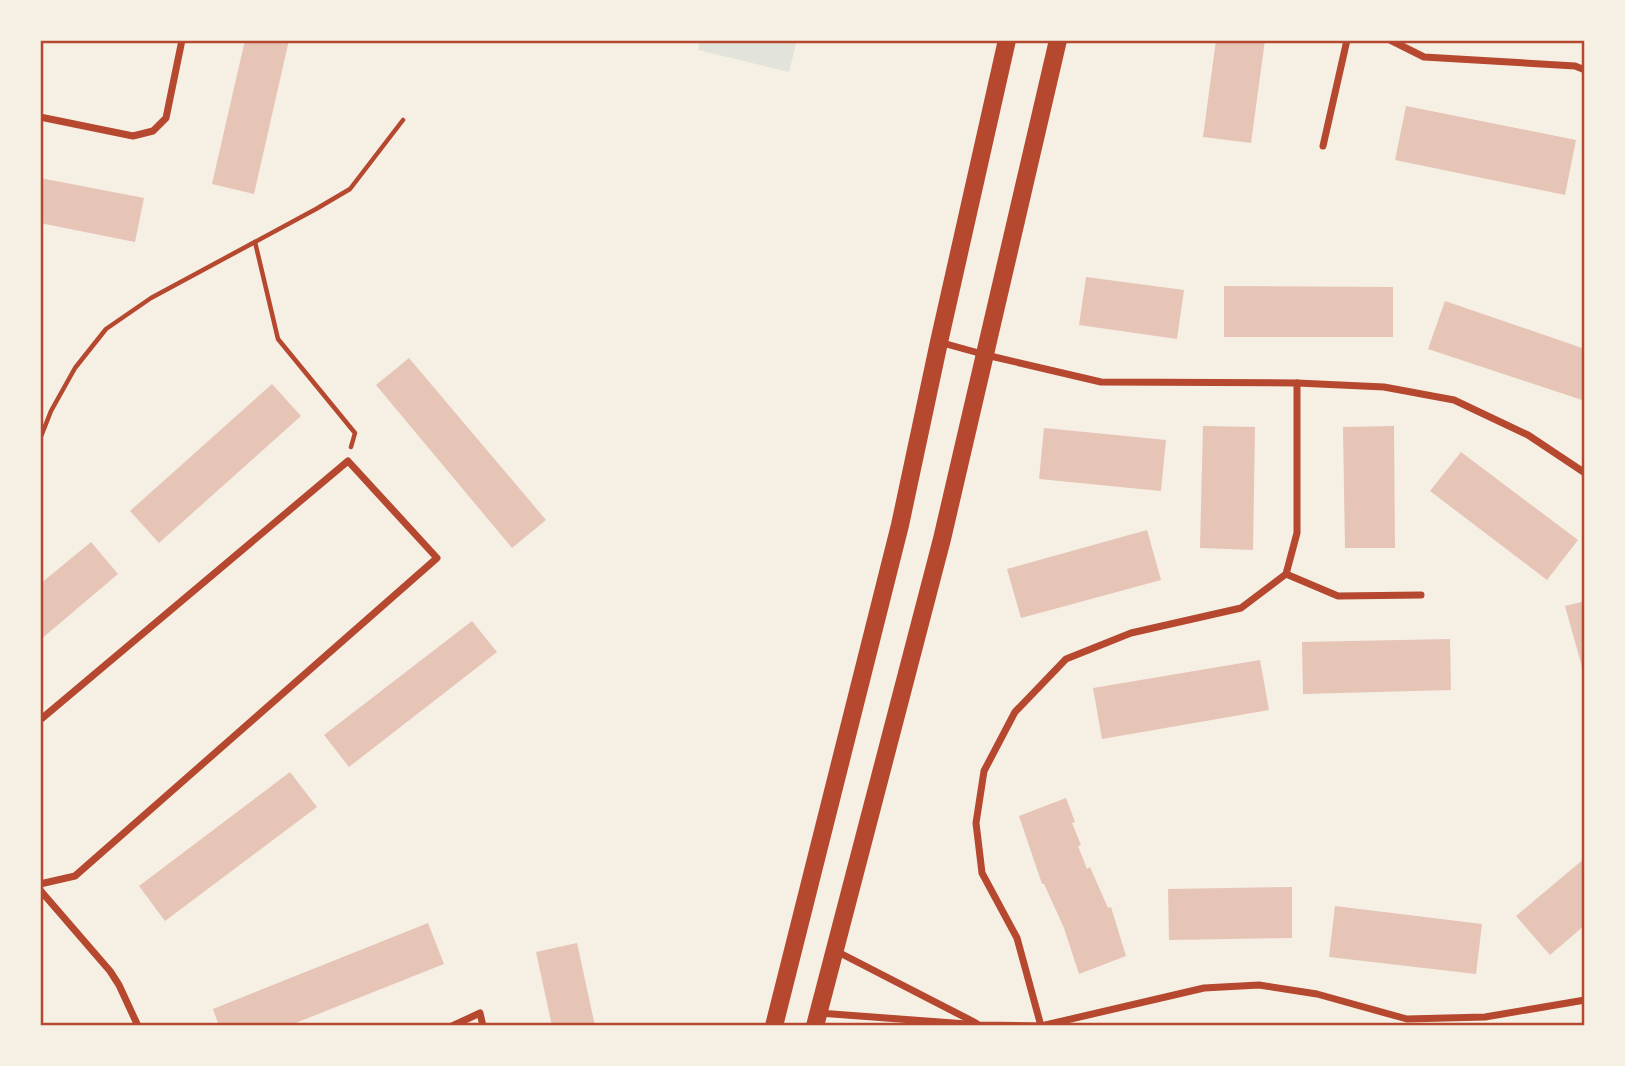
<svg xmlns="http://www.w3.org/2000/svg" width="1625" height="1066" viewBox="0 0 1625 1066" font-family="'Varela Round',sans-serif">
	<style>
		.green { fill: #e2e4dc }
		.building { fill: #e6c5b7 }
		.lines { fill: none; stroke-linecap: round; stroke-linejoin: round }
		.path { stroke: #b5482f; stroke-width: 4.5 }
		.minor { stroke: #b5482f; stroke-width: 7 }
		.primary { stroke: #b5482f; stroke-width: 18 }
		.neatline { fill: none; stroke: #b5482f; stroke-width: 2.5 }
	</style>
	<rect width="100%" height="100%" fill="#f6efe4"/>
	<path class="green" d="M700,40H797L789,72L698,50Z"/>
	<g class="building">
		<path d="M245,40H289L254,194L212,184Z"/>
		<path d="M1216,40H1265L1251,143L1203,137Z"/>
		<path d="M1406,106L1576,140L1565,195L1395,160Z"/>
		<path d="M40,178L144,198L135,242L40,223Z"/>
		<path d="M1086,277L1184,290L1177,339L1079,325Z"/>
		<path d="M1224,286L1393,287V337H1224Z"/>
		<path d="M1445,301L1585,349V401L1428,349Z"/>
		<path d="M409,358L546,520L512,548L376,385Z"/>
		<path d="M272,384L301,416L159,543L130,511Z"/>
		<path d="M1203,426L1255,427L1253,550L1200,548Z"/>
		<path d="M1394,426L1395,548H1345L1343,427Z"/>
		<path d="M1044,428L1166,440L1161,491L1039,479Z"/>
		<path d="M1461,452L1578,540L1547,580L1430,491Z"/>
		<path d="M1147,530L1161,580L1021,618L1007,569Z"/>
		<path d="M91,542L118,574L40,640V584Z"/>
		<path d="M1585,601V674H1584L1565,606Z"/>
		<path d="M472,621L497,652L349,767L324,735Z"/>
		<path d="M1450,639L1451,690L1303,694L1302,642Z"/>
		<path d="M1260,660L1269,710L1102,739L1093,688Z"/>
		<path d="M290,772L317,807L165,921L139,886Z"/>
		<path d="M1066,798L1075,822L1072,823L1081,845L1078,846L1087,869L1090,867L1108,908L1111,907L1126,956L1079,974L1064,928L1044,884H1042L1019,816Z"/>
		<path d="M1585,858V925L1550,955L1516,916Z"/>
		<path d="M1292,887V938L1169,940L1168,889Z"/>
		<path d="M1335,906L1482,924L1476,974L1329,957Z"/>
		<path d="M428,923L444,964L288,1026H219L213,1009Z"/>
		<path d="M577,943L595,1026H552L536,952Z"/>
	</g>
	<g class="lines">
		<g class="path">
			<path d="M255,242L278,339L355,433L351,447"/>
			<path d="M40,439L51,411L75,368L106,329L151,298L316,209L350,189L403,120"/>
		</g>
		<g class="minor">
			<path d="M1390,40L1424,57L1575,66L1585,70"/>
			<path d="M40,117L133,136L153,131L166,118L182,40"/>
			<path d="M1323,146L1347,40"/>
			<path d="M939,342L986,355L1101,382L1297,383L1384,387L1454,400L1528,435L1585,473"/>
			<path d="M1286,574L1338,596L1421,595"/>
			<path d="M40,720L348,461L437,558L75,876L40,884"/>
			<path d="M40,890L110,971L119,985L138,1026"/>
			<path d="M836,951L976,1023"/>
			<path d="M819,1013L980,1025L1041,1026L1204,988L1259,985L1317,994L1407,1019L1485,1017L1585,1000"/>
			<path d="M452,1026L480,1013L483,1026"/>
			<path d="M1041,1026L1017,938L982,873L976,823L984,771L1015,712L1066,659L1131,633L1241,608L1286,574L1297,533V383"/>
		</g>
		<g class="primary">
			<path d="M774,1026L900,525L939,342L1007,40"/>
			<path d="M815,1026L942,539L1058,40"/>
		</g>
	</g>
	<rect width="1625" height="1066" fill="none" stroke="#f6efe4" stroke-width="84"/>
	<rect x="42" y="42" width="1541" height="982" class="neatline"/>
</svg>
